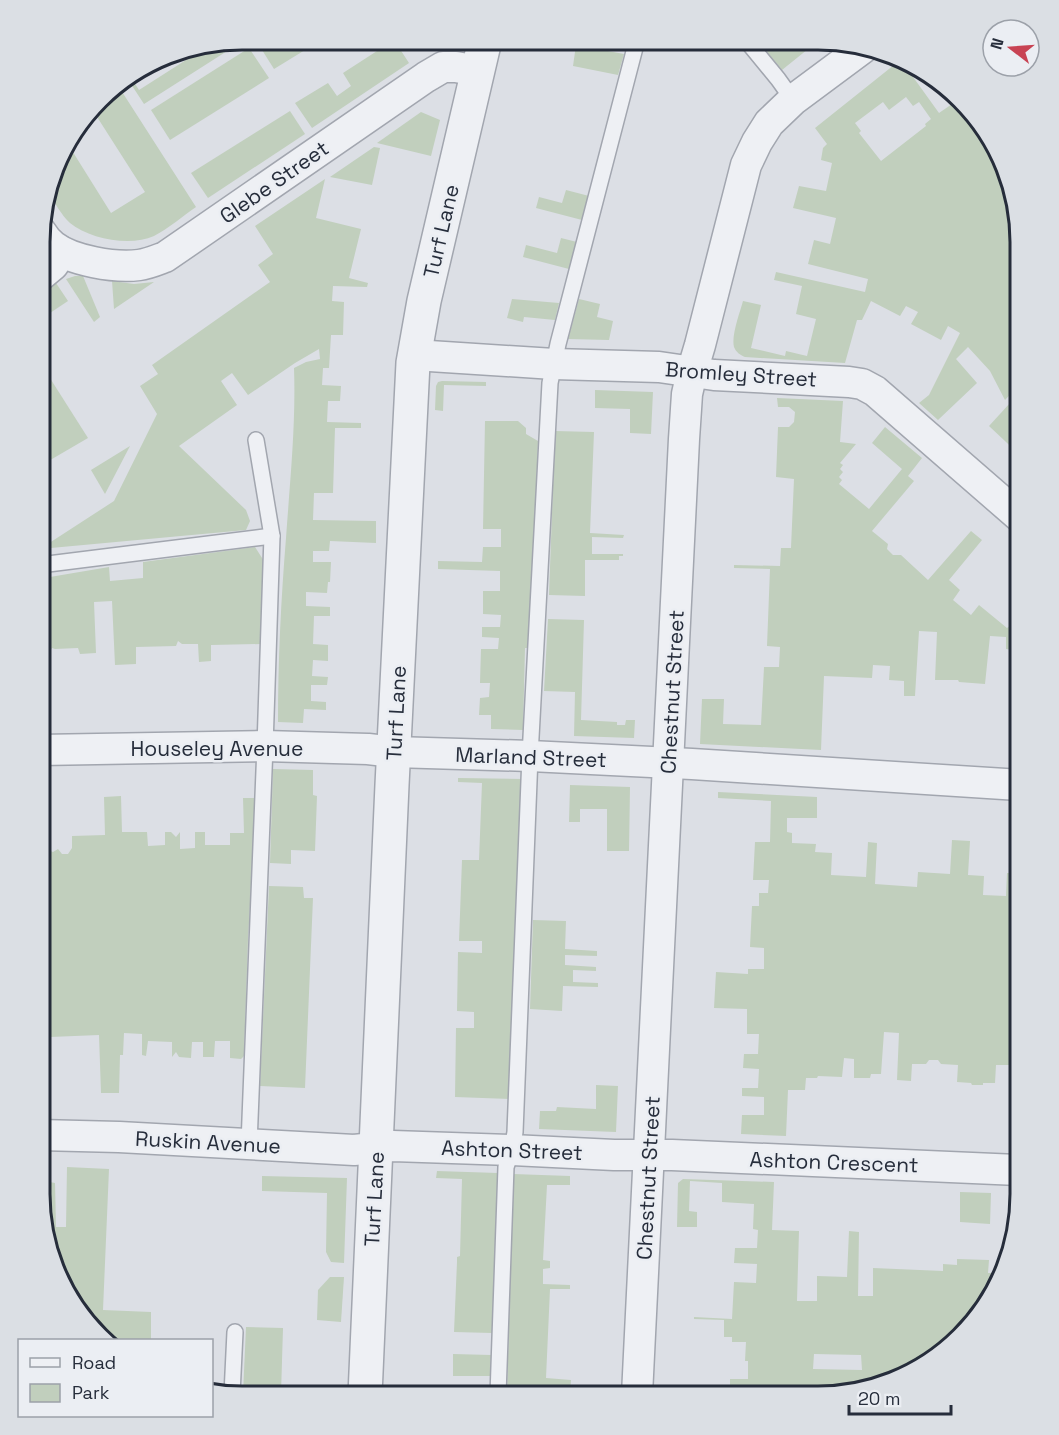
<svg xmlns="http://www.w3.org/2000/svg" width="1059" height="1435" viewBox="0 0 1059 1435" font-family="'Space Grotesk',sans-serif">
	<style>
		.green { fill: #c1cfbd; fill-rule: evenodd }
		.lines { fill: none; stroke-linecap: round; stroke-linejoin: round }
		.service-casing { stroke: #a2a6af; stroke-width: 18 }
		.minor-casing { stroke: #a2a6af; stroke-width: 33 }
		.tertiary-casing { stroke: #a2a6af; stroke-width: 36 }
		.service { stroke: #eef0f4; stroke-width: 15 }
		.minor { stroke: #eef0f4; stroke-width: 30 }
		.tertiary { stroke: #eef0f4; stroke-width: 33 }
		.labels { text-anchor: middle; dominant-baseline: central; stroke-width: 5; stroke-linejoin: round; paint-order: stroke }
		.street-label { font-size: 21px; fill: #262d3b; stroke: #ebeef3 }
		.rim { fill: none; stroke: #262d3b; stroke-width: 3 }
	</style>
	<rect width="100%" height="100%" fill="#dcdfe5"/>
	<g class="green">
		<path d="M241,39H246L144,104L127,78L130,76L139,90L211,44Z"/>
		<path d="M261,39H323L274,69L257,42Z"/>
		<path d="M394,40L409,63L312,128L295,103L328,83L337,96L351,86L343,73Z"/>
		<path d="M758,41H818L782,70Z"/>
		<path d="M576,45L624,54L618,75L573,66Z"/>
		<path d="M249,48L269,78L170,140L151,110Z"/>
		<path d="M899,61L903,63L939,113L955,102L999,152L1020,241V384L1005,400L990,371L968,347L956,359L977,383L938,420L919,403L929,395L960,333L948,326L941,340L911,324L918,312L906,306L900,316L871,301L862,320H857L845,363L745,357C740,355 736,352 734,347C731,336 740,312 743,301L761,305L751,348L785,356L786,351L807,356L816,319L796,314L802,286L774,280L776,272L865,292L868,279L808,264L814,240L830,244L836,218L793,208L799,186L826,191L832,163L821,160L823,148L827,144L815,128ZM906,97L913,106L919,102L931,119L925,124L926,126L881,161L859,133L861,131L855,123L883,102L889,110Z"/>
		<path d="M117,84L196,207C183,216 168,229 154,236C130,247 90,239 70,223C61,215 55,202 48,193L66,141L111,213L145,192L92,109L108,89Z"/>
		<path d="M290,111L305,134L208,198L191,173Z"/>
		<path d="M421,112L440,120L431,156L377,143Z"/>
		<path d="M374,147L380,148L372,185L330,177Z"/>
		<path d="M325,179L316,218L361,229L349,278L368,283L367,287L333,286L332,301L344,302L343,335H331L329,368H323L322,385L341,386L340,401H328L327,422L361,423V428H335L333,493H314L313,520L376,521V543L330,541L329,551H313V562H331L330,582H328L327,593L306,592V606L330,607V616H314L313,644L328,645V661L313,660L312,676L328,677L327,685H311V701L326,702V710L304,709L303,723L278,722C278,661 281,599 286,538C290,481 296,425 294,368L306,362L320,359L319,349L295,363L248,395L232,373L221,381L237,405L179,446L246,510L250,521L246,530L40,549L114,501L157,414L140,386L158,374L152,365L270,282L258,265L273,254L255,226Z"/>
		<path d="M566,190L589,196L582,220L536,208L539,197L562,203Z"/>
		<path d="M561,238L577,242L569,269L523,257L526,245L557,253Z"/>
		<path d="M75,276H83L100,317L94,322L66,279Z"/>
		<path d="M112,281L134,284L154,282L114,309Z"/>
		<path d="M56,283L68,301L41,319V294Z"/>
		<path d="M512,299L559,303L555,320L524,317L523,322L507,318Z"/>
		<path d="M579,299L600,304L597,317L613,321L609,340L568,339Z"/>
		<path d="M41,364L88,438L40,466Z"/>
		<path d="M442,381L486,382V386L444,385L443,411L435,410L436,386L438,382Z"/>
		<path d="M595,390L653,392L651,434L630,433V409L595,408Z"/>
		<path d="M1020,392V455L989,426Z"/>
		<path d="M777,398L843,401L840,442L856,444L840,463L843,465L840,469L843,472L839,477L842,480L839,484L869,509L902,469L872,443L885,427L922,458L908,476L914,481L872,531L888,544L887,549L893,555H901L928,580L971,531L982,540L949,580L960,590L953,600L971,615L979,605L1007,628L1011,625L1018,631L1020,630V685L1015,684L1019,651L1006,649V637L990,636L985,684L959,682L958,680H935L937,632L919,631L915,696H904V681L889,680L890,666L873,665L872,678L824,676L821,750L700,744L702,699H724L723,724L761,725L764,667H779L780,647L767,646L770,569L734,568V565L780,566L781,548H791L794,479L776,477L778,427H789L794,422L795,412L789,407H778Z"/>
		<path d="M485,421H518L526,428V434L538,441L530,648H525L523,730L491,729V715H479L480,698L489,697L490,683H480L481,649H498L499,638L482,637V627H500L501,615L483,614V591H500V571L438,569V561L482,562L483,547H501V529H483Z"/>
		<path d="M555,431L594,432L590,533L624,535L623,538L592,537V554H623V556H619V560H585V596L549,595Z"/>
		<path d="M130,446L105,494L91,470Z"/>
		<path d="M255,547L264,561L261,644L211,645V661L199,662L198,644H182L178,641L176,646L136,647V664L115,665L112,601L94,602L96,653L80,654L78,648L55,649L52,648L49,653H40V610L51,609L50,577L109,567L110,581L143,578V562Z"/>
		<path d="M548,619L584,620L581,720L617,722V725H625L626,720H635L634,738L574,736L575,692L544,691Z"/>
		<path d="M273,769L313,770V795L317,796L315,851L291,850V864L270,863Z"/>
		<path d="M458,778L523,779L510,1099L455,1097L456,1028H474V1012L457,1011L458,952L482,953V941H459L462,860H479L482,783L458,782Z"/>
		<path d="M570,785L630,787L629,851H607V809H580V822H569Z"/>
		<path d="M718,792L817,797V818H787V832L792,833V843L816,844L815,852L832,853L831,875L866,877L868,842L877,843L875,884L917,887L918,872L950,874L952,840L970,841L968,875L984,876L983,895L1006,896L1007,873H1014L1020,851V861L1016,865L1020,868L1018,872L1020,874V1065H996L995,1083H983V1085H972L971,1083L957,1082L958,1065L941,1064L938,1060H929L926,1064H912L911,1081L897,1080L899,1033L884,1032L881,1074H871L870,1078H854V1059L844,1058L842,1077L818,1076L817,1078H806L805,1090H788L786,1136L741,1134L742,1115H764V1097L742,1096V1088H758L759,1069L743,1068L744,1054H758L759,1034H747V1009L714,1008L716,972L748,974V969H764V948L750,947L752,906H759V893H768L769,880H753L755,842H770L771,801L718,798Z"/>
		<path d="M121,796L122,832H147L148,846L165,845V832H171L176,837L180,832V849L195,848V832H205V845H230V833H244L243,798H256L248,940L244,1056L241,1059L230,1058V1041H215L214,1057H203V1042H192L191,1058L179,1057L176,1052L172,1057V1042L148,1041L146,1056L142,1055V1034L124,1033L123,1055H120L119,1093H101L99,1035L50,1037V1058L47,1055L44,1058L43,1041H39L40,850H48L53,852L58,849L62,854H68L72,848V836L105,835L104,797Z"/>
		<path d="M269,886L303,887L304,898H313L305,1088L260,1086Z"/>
		<path d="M533,920L566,921L565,949L597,951V956L565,955V965L596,967V971L573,970V982L598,983V987L563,986L562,1011L530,1009Z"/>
		<path d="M596,1085L618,1086L616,1132L539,1129L540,1111H556L557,1107L596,1109Z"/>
		<path d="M39,1159H50V1182L55,1183L56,1227H66L67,1167L109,1169L103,1310L151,1312V1340H110L60,1283L47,1227L54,1224L39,1183Z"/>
		<path d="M437,1171L498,1173L492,1333L454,1332L457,1262V1257L460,1256L462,1179L436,1178Z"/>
		<path d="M513,1174L570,1176V1185H547L543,1260L550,1261V1268L543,1269V1284L570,1285V1289H550L546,1378L571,1380L570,1394L507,1395Z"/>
		<path d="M262,1176L347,1178L344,1263L331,1262L326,1252L327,1193L262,1191Z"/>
		<path d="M683,1179L774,1182L772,1230L799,1231L797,1301H817V1276L847,1277L849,1231L859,1232L858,1296H873V1268L943,1271V1264L957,1265V1259L989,1260L988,1273H997L986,1306L907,1375L818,1396H730V1379H748V1361H745L746,1342H732V1337H724V1320L694,1319V1317L732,1319L734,1282L756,1283L757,1264L734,1263L735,1248H757L758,1230L753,1229L754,1204L722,1202V1183L690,1181L689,1211L697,1212V1227H677L678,1183ZM814,1354L861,1355L862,1370L813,1369Z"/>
		<path d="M960,1192L991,1193L990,1224L960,1222Z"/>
		<path d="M330,1277H344L341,1322L317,1320L318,1290Z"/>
		<path d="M246,1327L283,1328L281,1394H243Z"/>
		<path d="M453,1354L491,1355L490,1376H453Z"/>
	</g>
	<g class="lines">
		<defs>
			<g id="service">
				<path d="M746,40L778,79L793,100"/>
				<path d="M40,565L272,536"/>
				<path d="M249,1144L265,746L272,536L256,440"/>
				<path d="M232,1394L235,1332"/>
				<path d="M498,1395L506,1167L512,1150L515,1132L530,756L550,383L558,344L637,40"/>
			</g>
			<g id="minor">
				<path d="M41,232C44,237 48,242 53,246C72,261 115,268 139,265C148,264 157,260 165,257L426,77L443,67H456L478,71"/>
				<path d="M41,275L53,265L62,252"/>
				<path d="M414,355L554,364L659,367L714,375L849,382L862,384L875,391L1020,517"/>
				<path d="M40,750L265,746L368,749L394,752L530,756L692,764L1020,785"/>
				<path d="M39,1135L119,1137L354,1150L393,1146L512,1150L614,1155H672L813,1161L1020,1170"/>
				<path d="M637,1395L684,439L687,394L692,372L700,345L746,165L757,142L769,123L793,100L863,48"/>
			</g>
			<path id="tertiary" d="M365,1395L392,785L413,363L424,301L485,40"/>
		</defs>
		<use href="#service" class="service-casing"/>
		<use href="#minor" class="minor-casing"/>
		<use href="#tertiary" class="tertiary-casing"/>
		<use href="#service" class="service"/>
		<use href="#minor" class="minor"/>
		<use href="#tertiary" class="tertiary"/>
	</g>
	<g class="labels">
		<g class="street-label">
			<text transform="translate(274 182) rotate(-35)">Glebe Street</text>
			<text transform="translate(441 231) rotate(-77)">Turf Lane</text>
			<text transform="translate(741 374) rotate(4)">Bromley Street</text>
			<text transform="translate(672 692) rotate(-87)">Chestnut Street</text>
			<text transform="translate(396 713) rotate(-87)">Turf Lane</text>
			<text x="217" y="748">Houseley Avenue</text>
			<text transform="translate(531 757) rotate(2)">Marland Street</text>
			<text transform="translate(208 1142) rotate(3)">Ruskin Avenue</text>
			<text transform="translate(512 1150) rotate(2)">Ashton Street</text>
			<text transform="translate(834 1162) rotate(2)">Ashton Crescent</text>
			<text transform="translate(648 1178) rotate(-87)">Chestnut Street</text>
			<text transform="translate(374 1199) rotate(-87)">Turf Lane</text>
		</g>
	</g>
	<path d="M0 0H1059V1435H0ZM242 50H818A192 192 0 0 1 1010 242V1194A192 192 0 0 1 818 1386H242A192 192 0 0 1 50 1194V242A192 192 0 0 1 242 50Z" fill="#dbdfe4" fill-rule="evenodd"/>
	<path class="rim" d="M242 50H818A192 192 0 0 1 1010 242V1194A192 192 0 0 1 818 1386H242A192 192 0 0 1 50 1194V242A192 192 0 0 1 242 50Z"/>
	<rect x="18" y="1339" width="195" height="78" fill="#ebeef3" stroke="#9ca1a9" stroke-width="1.5"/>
	<rect x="30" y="1358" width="30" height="9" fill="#eef0f4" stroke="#9ca1a9" stroke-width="1.5"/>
	<text x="72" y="1369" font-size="18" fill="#262d3b">Road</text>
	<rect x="30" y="1384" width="30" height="18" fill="#c1cfbd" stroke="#9ca1a9" stroke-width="1.5"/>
	<text x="72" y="1399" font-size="18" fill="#262d3b">Park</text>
	<g transform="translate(1011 48) rotate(287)"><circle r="28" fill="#ebeef3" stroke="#9ca1a9" stroke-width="1.5"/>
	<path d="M0-4.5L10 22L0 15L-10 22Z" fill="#c84353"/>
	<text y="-9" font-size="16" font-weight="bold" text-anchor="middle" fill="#262d3b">N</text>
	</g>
	<path d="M849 1405v9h102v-9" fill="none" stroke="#262d3b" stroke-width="3"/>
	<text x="858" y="1405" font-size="18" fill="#262d3b" stroke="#ebeef3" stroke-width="4.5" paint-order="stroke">20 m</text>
</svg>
